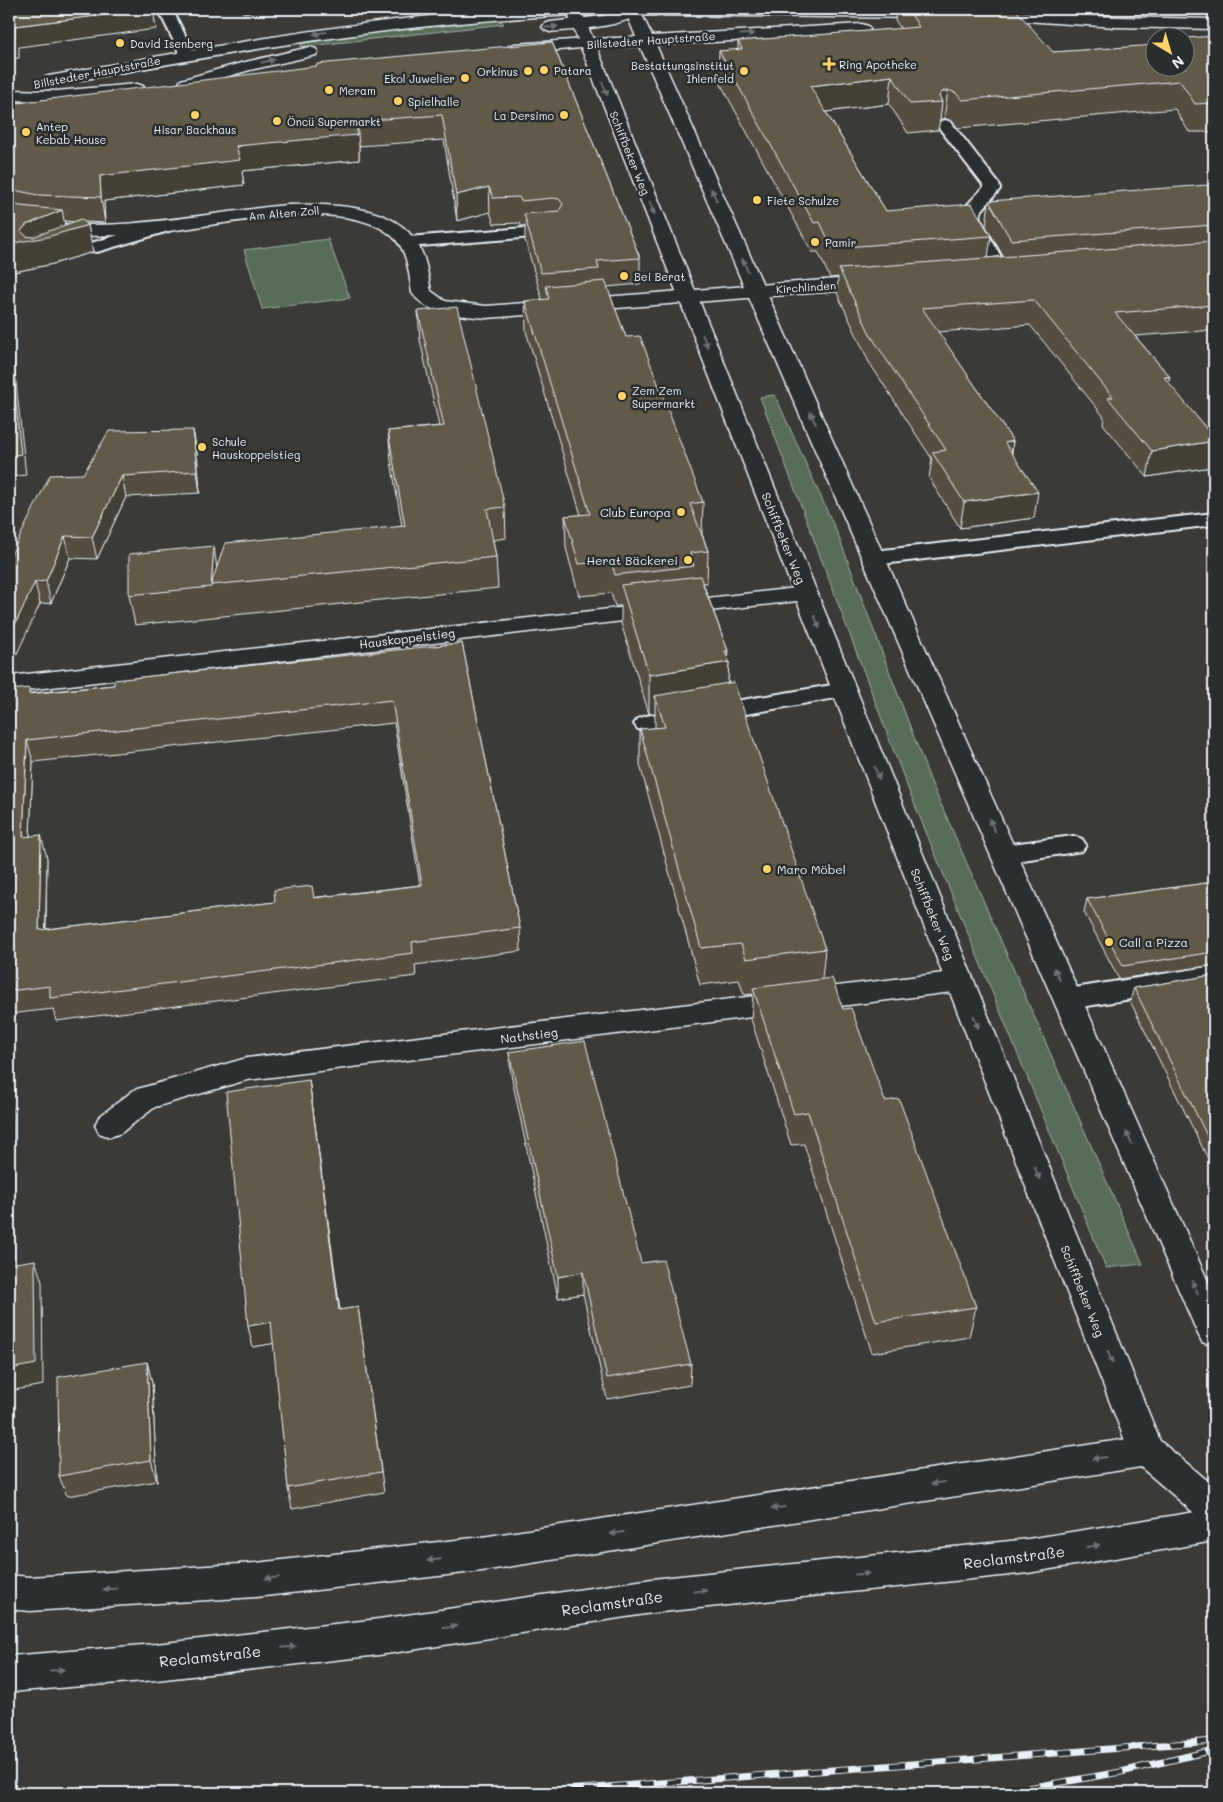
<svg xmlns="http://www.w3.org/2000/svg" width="1223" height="1802" viewBox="0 0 1223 1802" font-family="Mali,sans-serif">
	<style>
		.green { fill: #586d59; stroke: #a0afa8 }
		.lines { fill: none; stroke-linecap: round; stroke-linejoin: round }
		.service-casing { stroke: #e8f1f8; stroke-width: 4 }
		.minor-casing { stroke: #e8f1f8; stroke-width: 3 }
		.tertiary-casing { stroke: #e8f1f8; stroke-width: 3 }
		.secondary-casing { stroke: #e8f1f8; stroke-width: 3 }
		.service { fill: #2a2d2e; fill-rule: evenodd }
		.minor { fill: #2a2d2e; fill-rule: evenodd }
		.tertiary { fill: #2a2d2e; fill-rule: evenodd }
		.secondary { fill: #2a2d2e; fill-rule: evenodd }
		.rail-casing { stroke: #e8f1f8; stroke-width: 7 }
		.rail { stroke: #2a2d2e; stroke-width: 5; stroke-dasharray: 14; stroke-linecap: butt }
		.wall { fill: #544d40; stroke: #e8f1f8; fill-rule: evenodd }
		.shaded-wall { fill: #453f34; stroke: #e8f1f8 }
		.building { fill: #625a4a; stroke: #e8f1f8; fill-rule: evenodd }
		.oneway { fill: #6c7275 }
		.poi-dot { fill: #ffd166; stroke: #2a2d2e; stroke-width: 2 }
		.labels { text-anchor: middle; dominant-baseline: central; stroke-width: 5; stroke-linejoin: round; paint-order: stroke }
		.far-street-label { font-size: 11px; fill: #e8f1f8; stroke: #2a2d2e }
		.far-poi-label { font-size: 11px; fill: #e8f1f8; stroke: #2a2d2e; text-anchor: start }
		.poi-label { font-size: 12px; fill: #e8f1f8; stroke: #2a2d2e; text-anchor: end }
		.street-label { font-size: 12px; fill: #e8f1f8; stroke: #2a2d2e }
		.near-street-label { font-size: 15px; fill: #e8f1f8; stroke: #2a2d2e }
	</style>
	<rect width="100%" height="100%" fill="#3b3a36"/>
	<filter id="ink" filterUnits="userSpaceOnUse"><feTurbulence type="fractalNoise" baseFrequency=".02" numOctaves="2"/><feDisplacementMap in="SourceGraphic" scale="10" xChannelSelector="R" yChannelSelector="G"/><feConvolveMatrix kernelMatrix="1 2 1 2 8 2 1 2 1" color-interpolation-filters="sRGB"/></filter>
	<g filter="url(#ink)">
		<g class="green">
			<path d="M500,20L504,24L301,47L302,40Z"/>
			<path d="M328,239L350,298L262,309L244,250Z"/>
			<path d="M775,395L838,535L929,777L1143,1264L1106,1268L907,786L760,397Z"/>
		</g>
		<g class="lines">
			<defs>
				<g id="service">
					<path d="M158,9H172L195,55L192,58H182Z"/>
					<path d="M945,120L951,122L999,184L1000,189L982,210L979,217L1010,273L1007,277L1001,278L995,277L961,217L968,204L983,188V185L937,125L939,122Z"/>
					<path d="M166,221L172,222L175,226L172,230L97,252L91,251L88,247L91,243Z"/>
					<path d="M553,226L559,227L562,231L559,235L407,247L401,246L398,242L401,238L407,237Z"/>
					<path d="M1214,513V525L874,565L866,563L863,558L866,553L874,551Z"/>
					<path d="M844,683L852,685L856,690L852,695L646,732L638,729L634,724L638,719L646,716Z"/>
					<path d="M1073,836L1082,839L1086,845L1082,851L1004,863L995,860L991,854L995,848L1004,845Z"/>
					<path d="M1214,966V986L1068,1009L1058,1006L1054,999L1058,992L1068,989Z"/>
				</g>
				<g id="minor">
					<path d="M287,205C328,204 393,203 417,243C426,257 428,275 431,291L445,301L486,306L876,276L883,278L886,282L883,286L876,288L486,318C461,315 428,316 412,293C409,275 408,250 393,237C348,195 224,225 167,231C124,236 50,240 9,227V216C100,238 195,214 287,205Z"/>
					<path d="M806,587L814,589L818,594L814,599L9,692V676Z"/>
					<path d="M960,971L970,974L974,981L970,988L960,991L247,1080L155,1107L121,1133L110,1137L99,1133L95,1125L99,1117L134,1090L247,1058Z"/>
				</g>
				<g id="tertiary">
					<path d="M504,9L581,10L578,13L573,15C396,23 223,53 49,86L43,84L41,81L43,78L49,76C200,48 351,21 504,9Z"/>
					<path d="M625,9H639L641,11C630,27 569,30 550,32L545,30L542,27L545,24L550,22L603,16Z"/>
					<path d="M586,39L592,41L594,44L592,47L515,54L509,52L507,49L509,46L515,44Z"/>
					<path d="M310,47L316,49L318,52L316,55L250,70L187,88L181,86L179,83L181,80L241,63Z"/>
					<path d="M137,84L143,86L145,89L143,92L56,101L9,100V90L56,91Z"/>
					<path d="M1147,1436L1159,1440L1165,1451L1159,1462L1147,1466L482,1571L256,1597L30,1611L9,1609V1575L30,1577L256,1563L482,1537Z"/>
					<path d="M1214,1509V1541L1028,1573L652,1613L379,1655L156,1680L9,1692V1656L156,1644L379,1619L652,1579L1028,1539Z"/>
				</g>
				<g id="secondary">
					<path d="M566,9H935L942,13L939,16L934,18L642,15L652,36L862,24L868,26L870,29L868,32L862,34L656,45L1214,1295V1346L1202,1342L1197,1332L640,46L597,48L1160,1441L1214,1486V1524L1201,1519L1135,1462L1129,1451ZM583,15H627L636,37L593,39Z"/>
					<path d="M985,10L1116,17L1214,19V29L1116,27L980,18L977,15L980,12Z"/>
				</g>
			</defs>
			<use href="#service" class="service-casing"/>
			<use href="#minor" class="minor-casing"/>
			<use href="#tertiary" class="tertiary-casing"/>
			<use href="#secondary" class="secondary-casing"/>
			<use href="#service" class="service"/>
			<use href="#minor" class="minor"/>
			<use href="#tertiary" class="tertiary"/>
			<use href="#secondary" class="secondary"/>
			<defs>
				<g id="rail">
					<path d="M528,1793L1214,1741"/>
					<path d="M999,1793L1121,1772L1214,1750"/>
				</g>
			</defs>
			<use href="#rail" class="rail-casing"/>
			<use href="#rail" class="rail"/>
		</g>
		<g class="wall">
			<path d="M296,9H311L308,11Z"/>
			<path d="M896,9H908L1053,52L1152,46L1153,40H1156V68L1214,36V132H1189L1175,109L958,128L952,121L944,118L940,120L938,130L908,133L889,104L826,112L886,211L991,236L988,258L1003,256L986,226L989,201L1214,193V330L1135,336L1170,377L1168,383L1214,438V451L1211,467L1147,477L1103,424L1104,417L1030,325L938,332L1013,441L1012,453L1034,518L960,528L929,478L932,459L869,362L837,293L838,277L830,278L818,252H812L718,79L719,51L738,50V41L901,29L895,20Z"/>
			<path d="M552,42L640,258V284L607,287L626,337L703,502L702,534L708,551L707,583H703L728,651L727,658L729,662L728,684L825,949L822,979L843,1009L976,1307L969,1337L872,1353L804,1144L791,1145L751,1019L753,994L744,995L739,980L700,985L640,765V729L655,728V713L649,714L621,623V606H615L611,593L579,596L566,548L565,516L581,515L526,331L525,301L542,299L525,240V226H521L520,223L494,224L490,212L457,221L444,140L359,146V160L242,171L244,185L104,201L105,223L85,222L88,225L93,252L53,264L9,273V104ZM64,221L75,222L65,225Z"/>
			<path d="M418,311L505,507L506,538L493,540L496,557L498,588L135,625L129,595L217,567L402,526L391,461L388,431L439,426L420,340Z"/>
			<path d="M193,430L197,452L200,493L126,497L97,559L70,558L51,603L40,604L9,559L83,474Z"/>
			<path d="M462,643L520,928L521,951L415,965L416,976L56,1021L53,1009L9,1014V690L30,693L114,685ZM394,723L420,885L46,929L47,858L30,836L33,762Z"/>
			<path d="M1214,882V965L1119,979L1084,912L1087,899Z"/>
			<path d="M1214,975V1171L1130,1001L1134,988Z"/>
			<path d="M509,1052L641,1263L691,1364L690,1385L607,1399L583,1294L558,1298L511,1074Z"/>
			<path d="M309,1080L340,1310L358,1307L384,1492L292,1509L288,1488L274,1343L253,1347L248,1326Z"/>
			<path d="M147,1362L152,1383L157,1481L67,1496L59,1476Z"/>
		</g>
		<g class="shaded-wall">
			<path d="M153,9L156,29L19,47V58L9,59V37L15,26Z"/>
			<path d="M242,9H276L243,13Z"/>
			<path d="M892,76L889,104L809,114L810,86Z"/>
			<path d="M948,90L944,118L940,120L942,102L939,96L942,92Z"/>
			<path d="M357,121L359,146V160L242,171L244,185L104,201L105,223L101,197L100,176Z"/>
			<path d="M489,187L490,212L457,221L456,195Z"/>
			<path d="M62,210L66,231L88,225L93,252L53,264L9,273V244L26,225Z"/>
			<path d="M10,344L14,364L26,475L9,477Z"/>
			<path d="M1164,377H1170L1164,402Z"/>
			<path d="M193,430L197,452L200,493L197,471Z"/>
			<path d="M1013,441L1009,467L1005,443Z"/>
			<path d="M1214,441V451L1211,467L1147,477L1152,451Z"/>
			<path d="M122,476L126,497L97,559L92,537Z"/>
			<path d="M1038,492L1034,518L960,528L964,502Z"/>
			<path d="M65,536L70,558L51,603L46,581Z"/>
			<path d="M214,546L218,576L211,585Z"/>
			<path d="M35,582L40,604L9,671V637Z"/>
			<path d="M729,662L727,701L655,696V713L649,714V675Z"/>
			<path d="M27,740L33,762L29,860L23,837Z"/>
			<path d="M41,835L47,858L45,953L39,930Z"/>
			<path d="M309,1080L312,1102L342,1331L339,1310Z"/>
			<path d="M9,1096L13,1109L14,1286L9,1271Z"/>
			<path d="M35,1260L42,1282L43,1385L9,1391V1369Z"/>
			<path d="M583,1272V1294L558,1298V1277Z"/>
			<path d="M271,1322L276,1343L253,1347L248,1326Z"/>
			<path d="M147,1362L152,1383L157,1481L151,1460Z"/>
		</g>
		<g class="building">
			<path d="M9,9H153L15,26V37H9Z"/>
			<path d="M908,9H1015L1053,52L1156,45V68H1186V38L1214,36V103L1195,104L1180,81L962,100L956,93L948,90L942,92L939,96L942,102L910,104L892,76L810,86L886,211L972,204L991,236L832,248L820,222L814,223L719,51L742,49L738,41L919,27Z"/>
			<path d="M552,42L640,258L597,261L599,269L541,273L524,214L559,211L563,204L559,199L553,198L521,201L519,197L493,198L489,187L456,195L442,115L357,121V135L236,146L240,160L100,176L101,197L38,195L9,189V104L317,66V64Z"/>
			<path d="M1208,185L1214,193V225L1011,240L989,201Z"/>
			<path d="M9,203L20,206L62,210L26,225L21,231L26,236L33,237L81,219L88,225L47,237L9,244Z"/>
			<path d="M1214,241V305L1115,313L1170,377H1164L1214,438V441L1152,451L1108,398L1113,397L1034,300L922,308L1013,441L1005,443L1038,492L964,502L932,452L946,450L871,336L839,269Z"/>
			<path d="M605,281L626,337L640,336L703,502L690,504L708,551L690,553L694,566L615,575L611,561L579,564L565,516L590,514L525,301L549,299L546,286Z"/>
			<path d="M457,307L505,507L487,509L496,557L211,585L225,543L405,526L388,431L444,426L418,311Z"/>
			<path d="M9,344H10L21,454L9,456Z"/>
			<path d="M193,430L197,471L122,476L92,537L65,536L46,581L35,582L9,637V559L50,475L83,474L109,431Z"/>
			<path d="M214,546L211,587L129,595V554Z"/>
			<path d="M700,576L728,651H725L729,662L649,675L621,585Z"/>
			<path d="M462,643L520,928L412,942L413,953L50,998V986L9,991V690L29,688V694L114,685V680ZM392,700L422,885L314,898L312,886L274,890L275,902L39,930L41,835L23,837L27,740Z"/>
			<path d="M734,682L825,949L746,959L741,944L701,948L640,729L665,727L655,696Z"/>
			<path d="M1214,882V952L1123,966L1087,899Z"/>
			<path d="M1214,975V1150L1134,988Z"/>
			<path d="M832,978L843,1009L851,1008L885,1101L899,1099L976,1307L876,1322L808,1112L794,1114L753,988Z"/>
			<path d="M585,1041L641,1263L663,1260L691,1364L607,1378L583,1272L558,1277L509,1052Z"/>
			<path d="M309,1080L339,1310L358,1307L381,1472L288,1488L271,1322L248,1326L226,1092Z"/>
			<path d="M35,1260L36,1364L9,1369V1264Z"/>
			<path d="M147,1362L151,1460L59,1476L58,1377Z"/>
		</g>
		<defs><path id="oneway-solid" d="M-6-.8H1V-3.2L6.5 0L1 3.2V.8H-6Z" transform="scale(1.25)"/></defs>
		<g class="oneway">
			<use href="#oneway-solid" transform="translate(551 27) rotate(-5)"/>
			<use href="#oneway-solid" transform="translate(320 33) rotate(171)"/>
			<use href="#oneway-solid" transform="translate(747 34) rotate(-3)"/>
			<use href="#oneway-solid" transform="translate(268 61) rotate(-13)"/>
			<use href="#oneway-solid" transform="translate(605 89) rotate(68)"/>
			<use href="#oneway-solid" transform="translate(714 195) rotate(-114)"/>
			<use href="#oneway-solid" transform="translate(652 208) rotate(68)"/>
			<use href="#oneway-solid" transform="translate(745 265) rotate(-114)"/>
			<use href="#oneway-solid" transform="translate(705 341) rotate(68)"/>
			<use href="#oneway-solid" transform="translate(813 418) rotate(-114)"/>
			<use href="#oneway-solid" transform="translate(817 622) rotate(68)"/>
			<use href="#oneway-solid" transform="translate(877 773) rotate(68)"/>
			<use href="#oneway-solid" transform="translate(992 825) rotate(-114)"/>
			<use href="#oneway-solid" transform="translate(1057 974) rotate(-114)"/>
			<use href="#oneway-solid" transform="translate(976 1022) rotate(68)"/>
			<use href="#oneway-solid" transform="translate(1129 1138) rotate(-114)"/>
			<use href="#oneway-solid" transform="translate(1037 1173) rotate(68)"/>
			<use href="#oneway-solid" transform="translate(1195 1287) rotate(-114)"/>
			<use href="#oneway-solid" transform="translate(1110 1357) rotate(68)"/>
			<use href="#oneway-solid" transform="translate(1099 1458) rotate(172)"/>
			<use href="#oneway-solid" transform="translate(938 1483) rotate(171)"/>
			<use href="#oneway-solid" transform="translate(778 1508) rotate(171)"/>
			<use href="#oneway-solid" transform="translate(617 1533) rotate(171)"/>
			<use href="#oneway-solid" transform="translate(1093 1546) rotate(-9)"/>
			<use href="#oneway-solid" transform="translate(434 1560) rotate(173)"/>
			<use href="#oneway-solid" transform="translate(862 1574) rotate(-6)"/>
			<use href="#oneway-solid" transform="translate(272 1578) rotate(173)"/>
			<use href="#oneway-solid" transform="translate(110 1589) rotate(177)"/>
			<use href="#oneway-solid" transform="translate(700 1591) rotate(-6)"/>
			<use href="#oneway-solid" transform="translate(450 1627) rotate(-9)"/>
			<use href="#oneway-solid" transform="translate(289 1647) rotate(-6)"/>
			<use href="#oneway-solid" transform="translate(57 1670) rotate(-5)"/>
		</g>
	</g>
	<g class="poi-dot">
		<circle cx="120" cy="43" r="5"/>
		<path d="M826.5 56.5h5v5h5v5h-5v5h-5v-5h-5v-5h5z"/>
		<circle cx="544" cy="70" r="5"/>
		<circle cx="528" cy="71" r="5"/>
		<circle cx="744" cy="71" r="5"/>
		<circle cx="465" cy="78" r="5"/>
		<circle cx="329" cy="90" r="5"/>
		<circle cx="398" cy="101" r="5"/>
		<circle cx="195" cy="115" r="5"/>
		<circle cx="564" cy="115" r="5"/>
		<circle cx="277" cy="121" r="5"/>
		<circle cx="26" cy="132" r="5"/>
		<circle cx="757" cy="200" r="5"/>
		<circle cx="815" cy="242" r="5"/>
		<circle cx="624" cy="276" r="5"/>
		<circle cx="622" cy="396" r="5"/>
		<circle cx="202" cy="447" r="5"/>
		<circle cx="681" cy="512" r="5"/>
		<circle cx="688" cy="560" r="5"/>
		<circle cx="767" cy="869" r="5"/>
		<circle cx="1109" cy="942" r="5"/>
	</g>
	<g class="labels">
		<g class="far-street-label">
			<text transform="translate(651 40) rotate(-4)">Billstedter Hauptstraße</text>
			<text transform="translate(97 72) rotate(-11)">Billstedter Hauptstraße</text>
			<text transform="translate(630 153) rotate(68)">Schiffbeker Weg</text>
			<text transform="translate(284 213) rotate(-5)">Am Alten Zoll</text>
			<text transform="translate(806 287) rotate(-4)">Kirchlinden</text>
		</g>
		<g class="far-poi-label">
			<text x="130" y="43">David Isenberg</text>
			<text x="839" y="64">Ring Apotheke</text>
			<text x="734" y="65" text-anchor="end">Bestattungsinstitut<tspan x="734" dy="13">Ihlenfeld</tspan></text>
			<text x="554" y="70">Patara</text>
			<text x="518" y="71" text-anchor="end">Orkinus</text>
			<text x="455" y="78" text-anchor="end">Ekol Juwelier</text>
			<text x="339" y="90">Meram</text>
			<text x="408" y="101">Spielhalle</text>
			<text x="554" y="115" text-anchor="end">La Dersimo</text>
			<text x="287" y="121">Öncü Supermarkt</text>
			<text x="36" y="126">Antep<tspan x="36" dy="13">Kebab House</tspan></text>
			<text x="195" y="129" text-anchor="middle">Hisar Backhaus</text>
			<text x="767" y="200">Fiete Schulze</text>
			<text x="825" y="242">Pamir</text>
			<text x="634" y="276">Bei Berat</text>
			<text x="632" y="390">Zem Zem<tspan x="632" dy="13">Supermarkt</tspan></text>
			<text x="212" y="441">Schule<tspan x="212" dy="13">Hauskoppelstieg</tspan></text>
		</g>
		<g class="poi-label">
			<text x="671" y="512">Club Europa</text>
			<text x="678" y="560">Herat Bäckerei</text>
			<text x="777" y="869" text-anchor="start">Maro Möbel</text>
			<text x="1119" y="942" text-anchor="start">Call a Pizza</text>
		</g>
		<g class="street-label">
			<text transform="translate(784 538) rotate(68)">Schiffbeker Weg</text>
			<text transform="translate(407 638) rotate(-7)">Hauskoppelstieg</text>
			<text transform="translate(933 914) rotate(68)">Schiffbeker Weg</text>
			<text transform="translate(529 1035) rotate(-7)">Nathstieg</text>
			<text transform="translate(1083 1291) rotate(68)">Schiffbeker Weg</text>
		</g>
		<g class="near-street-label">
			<text transform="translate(1014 1557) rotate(-7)">Reclamstraße</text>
			<text transform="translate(612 1603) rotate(-8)">Reclamstraße</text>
			<text transform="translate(210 1656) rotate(-6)">Reclamstraße</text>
		</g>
	</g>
	<rect width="1223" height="1802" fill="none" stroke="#2a2d2e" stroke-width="30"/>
	<rect x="15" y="15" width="1193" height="1772" fill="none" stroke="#e8f1f8" stroke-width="2" filter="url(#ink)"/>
	<g transform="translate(1170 52) rotate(142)"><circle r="24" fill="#2a2d2e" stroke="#767b7f"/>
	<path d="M0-4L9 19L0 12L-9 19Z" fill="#ffd166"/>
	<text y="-8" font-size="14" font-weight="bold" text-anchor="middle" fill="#e8f1f8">N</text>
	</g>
</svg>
